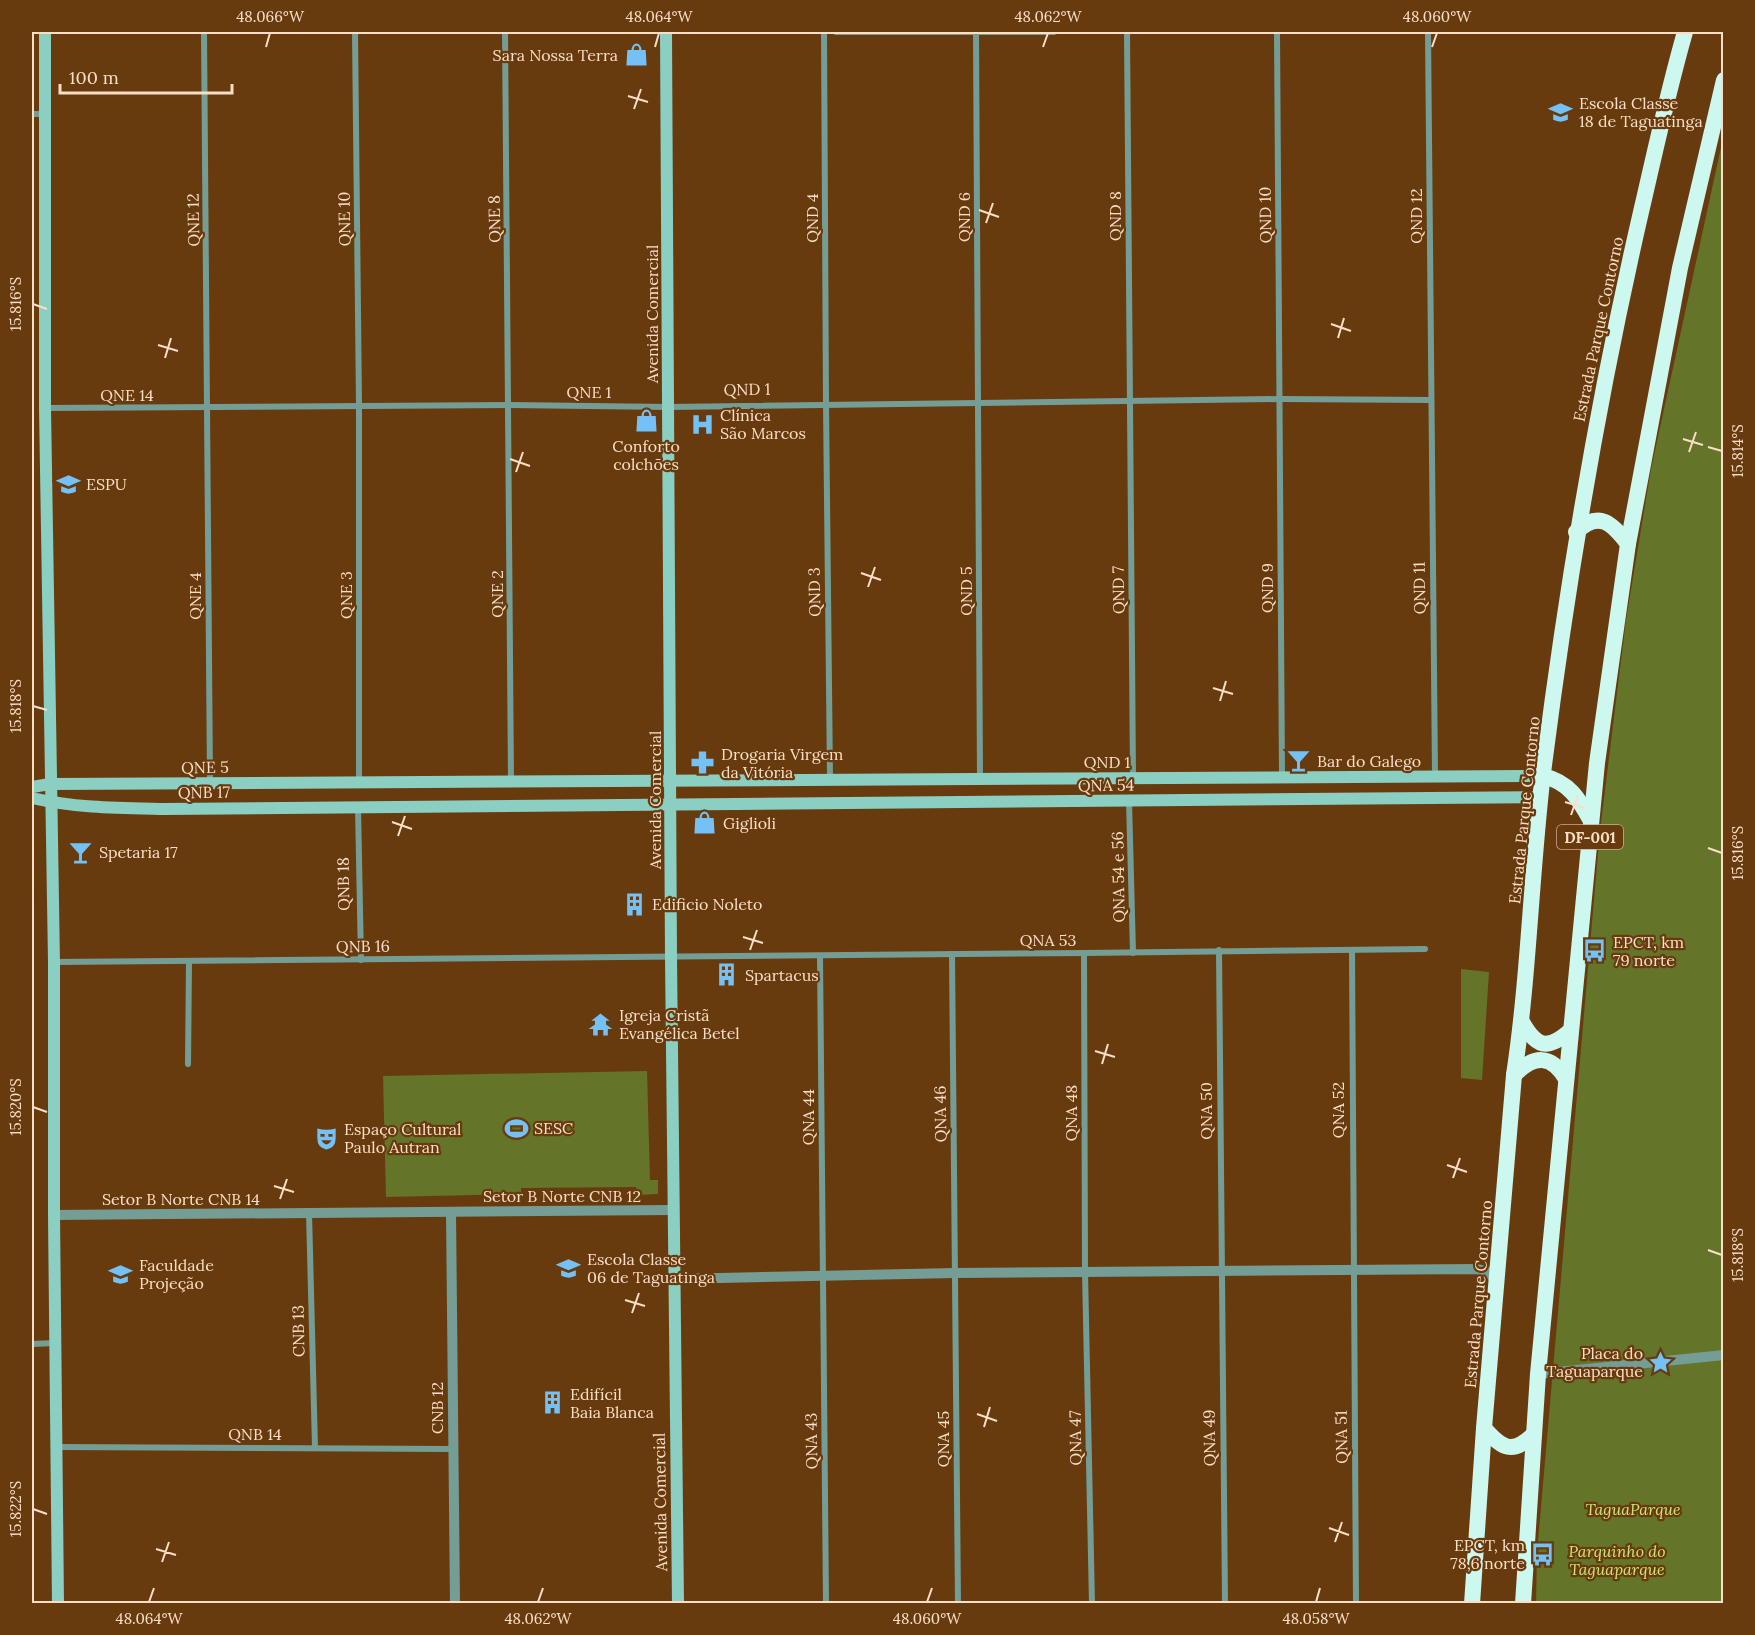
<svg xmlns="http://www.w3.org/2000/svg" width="1755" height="1635" viewBox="0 0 1755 1635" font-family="Lora,serif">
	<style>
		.green { fill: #647428 }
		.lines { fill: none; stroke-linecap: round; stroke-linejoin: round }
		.minor { stroke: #749e95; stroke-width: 6 }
		.tertiary { stroke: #749e95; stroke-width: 10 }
		.secondary { stroke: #8acfc1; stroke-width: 12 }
		.trunk { stroke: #ccf8f0; stroke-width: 16 }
		.ticks { fill: none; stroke: #fadec8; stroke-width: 2 }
		.labels { text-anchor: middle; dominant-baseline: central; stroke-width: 4.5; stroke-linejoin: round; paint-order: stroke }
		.shield { fill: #683b0e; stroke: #cead90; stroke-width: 1.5 }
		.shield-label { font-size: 15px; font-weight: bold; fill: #fadec8 }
		.poi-label { font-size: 16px; fill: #fadec8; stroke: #683b0e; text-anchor: start }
		.street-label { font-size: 16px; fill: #fadec8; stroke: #683b0e }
		.park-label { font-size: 16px; font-style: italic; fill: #cbe577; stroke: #683b0e }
		.neatline { fill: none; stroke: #fadec8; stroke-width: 2 }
		.ticks-label { font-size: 15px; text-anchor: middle; fill: #fadec8 }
	</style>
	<rect width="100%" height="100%" fill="#683b0e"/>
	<g class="green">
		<path d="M1723,138V1603L1536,1604L1537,1553L1600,831L1626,620L1651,469Z"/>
		<path d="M1461,969L1489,972L1482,1080L1461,1078Z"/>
		<path d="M647,1071L650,1180H658V1194L637,1195L636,1187L521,1188V1194L386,1197L383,1076Z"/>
	</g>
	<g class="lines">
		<g class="minor">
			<path d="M204,32L210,783"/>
			<path d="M355,32L359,406V783"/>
			<path d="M505,32L511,782"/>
			<path d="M824,32L826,404L830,779"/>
			<path d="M836,32H1054"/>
			<path d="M976,32L980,779"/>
			<path d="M1127,32L1133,778"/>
			<path d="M1277,32L1282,777"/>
			<path d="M1428,32L1435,776"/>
			<path d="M32,114H46"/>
			<path d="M45,408L510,405L669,407L1280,399L1431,400"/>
			<path d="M1129,801L1133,953"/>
			<path d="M358,807L361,960"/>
			<path d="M1219,950L1225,1604"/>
			<path d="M1352,950L1356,1604"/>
			<path d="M1084,953L1085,1272L1092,1604"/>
			<path d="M952,954L958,1604"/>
			<path d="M820,956L826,1604"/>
			<path d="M54,962L1084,953L1425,949"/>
			<path d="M188,1064L189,961"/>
			<path d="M309,1213L315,1448"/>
			<path d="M32,1344L55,1343"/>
			<path d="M58,1447L453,1449"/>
		</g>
		<g class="tertiary">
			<path d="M451,1212L455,1604"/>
			<path d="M54,1215L674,1210"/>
			<path d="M674,1279L955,1273L1476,1269L1487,1271L1497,1281"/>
			<path d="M1538,1374L1724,1355"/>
		</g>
		<g class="secondary">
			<path d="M45,32V408L54,962V1215L58,1604"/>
			<path d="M666,32L671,957L678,1604"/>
			<path d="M32,787L50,784L1543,776"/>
			<path d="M32,798C75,808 121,808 165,809L1541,797"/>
		</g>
		<g class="trunk">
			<path d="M1576,532C1599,510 1612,523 1628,544"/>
			<path d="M1543,776C1569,782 1579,799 1591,821"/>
			<path d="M1522,1022C1536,1047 1547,1051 1570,1031"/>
			<path d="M1514,1075C1534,1055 1551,1054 1566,1079"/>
			<path d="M1484,1428C1502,1449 1513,1455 1534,1434"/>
			<path d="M1472,1604L1484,1428L1514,1075C1529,975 1531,874 1543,773C1567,584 1598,398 1641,212C1655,152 1668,91 1685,32"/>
			<path d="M1523,1604L1538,1374L1597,763L1628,544L1680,268L1724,80"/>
		</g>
	</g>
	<path class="ticks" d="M266,47L270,33M655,47L659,33M1043,47L1048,33M1432,47L1437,33M628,96L648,102M634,109L641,89M979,210L999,217M986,223L993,203M33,304L47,309M1331,324L1351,331M1338,338L1344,318M158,345L178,351M165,358L171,338M1683,439L1703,445M1708,447L1722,451M1689,452L1696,432M510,459L530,466M516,472L523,452M861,573L881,580M868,587L875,567M1213,688L1233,694M1220,701L1226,681M33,706L47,710M1565,802L1585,808M1571,815L1578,795M392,822L412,829M398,836L405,816M1708,848L1722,853M743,937L763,943M750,950L757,930M1095,1051L1115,1057M1102,1064L1108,1044M33,1107L47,1112M1447,1165L1467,1172M1453,1178L1460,1158M274,1186L294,1192M280,1199L287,1179M1708,1250L1722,1255M625,1300L645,1306M632,1313L639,1293M977,1414L997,1421M984,1427L990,1407M33,1509L47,1514M1329,1528L1349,1535M1335,1542L1342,1522M156,1549L176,1555M162,1562L169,1542M149,1602L154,1588M538,1602L543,1588M927,1602L932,1588M1316,1602L1320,1588"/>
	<defs>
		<symbol id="shop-bare" viewBox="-9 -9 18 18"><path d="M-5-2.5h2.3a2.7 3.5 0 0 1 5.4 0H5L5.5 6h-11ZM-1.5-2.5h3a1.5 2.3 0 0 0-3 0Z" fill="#73c1f6" stroke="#683b0e" stroke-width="2.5" paint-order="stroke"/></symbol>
		<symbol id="school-bare" viewBox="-9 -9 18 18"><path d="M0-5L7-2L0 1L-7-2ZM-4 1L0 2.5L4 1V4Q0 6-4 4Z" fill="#73c1f6" stroke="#683b0e" stroke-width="2.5" paint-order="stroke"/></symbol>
		<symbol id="hospital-bare" viewBox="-9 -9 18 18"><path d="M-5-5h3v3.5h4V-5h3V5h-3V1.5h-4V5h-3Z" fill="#73c1f6" stroke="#683b0e" stroke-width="2.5" paint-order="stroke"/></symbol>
		<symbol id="bar-bare" viewBox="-9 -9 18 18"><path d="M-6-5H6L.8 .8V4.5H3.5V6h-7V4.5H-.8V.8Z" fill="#73c1f6" stroke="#683b0e" stroke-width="2.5" paint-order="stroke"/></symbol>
		<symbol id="pharmacy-bare" viewBox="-9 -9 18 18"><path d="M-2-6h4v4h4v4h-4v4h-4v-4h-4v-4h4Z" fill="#73c1f6" stroke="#683b0e" stroke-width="2.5" paint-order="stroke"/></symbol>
		<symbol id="building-bare" viewBox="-9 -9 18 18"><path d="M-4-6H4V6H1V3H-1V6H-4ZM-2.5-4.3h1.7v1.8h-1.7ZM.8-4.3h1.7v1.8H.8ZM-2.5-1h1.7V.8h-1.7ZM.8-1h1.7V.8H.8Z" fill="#73c1f6" stroke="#683b0e" stroke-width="2.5" paint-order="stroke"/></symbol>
		<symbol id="bus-bare" viewBox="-9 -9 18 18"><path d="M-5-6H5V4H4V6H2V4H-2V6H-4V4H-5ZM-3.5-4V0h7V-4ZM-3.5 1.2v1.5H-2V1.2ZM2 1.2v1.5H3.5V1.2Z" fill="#73c1f6" stroke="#683b0e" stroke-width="2.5" paint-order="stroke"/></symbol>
		<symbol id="temple-bare" viewBox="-9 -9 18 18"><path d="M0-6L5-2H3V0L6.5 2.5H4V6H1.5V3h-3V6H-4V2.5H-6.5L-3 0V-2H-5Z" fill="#73c1f6" stroke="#683b0e" stroke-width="2.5" paint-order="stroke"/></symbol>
		<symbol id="stadium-bare" viewBox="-9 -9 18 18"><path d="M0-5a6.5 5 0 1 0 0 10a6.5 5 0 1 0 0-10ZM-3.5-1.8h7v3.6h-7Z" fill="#73c1f6" stroke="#683b0e" stroke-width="2.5" paint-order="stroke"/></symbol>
		<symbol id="theatre-bare" viewBox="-9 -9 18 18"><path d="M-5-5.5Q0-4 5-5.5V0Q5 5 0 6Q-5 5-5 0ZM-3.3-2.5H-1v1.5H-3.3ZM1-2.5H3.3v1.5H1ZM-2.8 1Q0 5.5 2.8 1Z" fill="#73c1f6" stroke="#683b0e" stroke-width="2.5" paint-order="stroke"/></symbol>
		<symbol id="university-bare" viewBox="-9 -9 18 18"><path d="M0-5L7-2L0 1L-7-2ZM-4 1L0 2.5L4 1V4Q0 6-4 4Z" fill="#73c1f6" stroke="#683b0e" stroke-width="2.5" paint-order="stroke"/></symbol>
		<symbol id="sight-bare" viewBox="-9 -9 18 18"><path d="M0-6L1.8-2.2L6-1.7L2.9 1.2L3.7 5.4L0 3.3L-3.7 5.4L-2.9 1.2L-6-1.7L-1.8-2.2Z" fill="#73c1f6" stroke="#683b0e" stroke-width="2.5" paint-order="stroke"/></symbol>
	</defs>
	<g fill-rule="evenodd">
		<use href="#shop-bare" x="620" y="38" width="33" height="33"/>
		<use href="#school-bare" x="1544" y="96" width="33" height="33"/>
		<use href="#shop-bare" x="630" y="404" width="33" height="33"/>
		<use href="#hospital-bare" x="686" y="408" width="33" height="33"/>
		<use href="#school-bare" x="52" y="468" width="33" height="33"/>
		<use href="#bar-bare" x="1282" y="744" width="33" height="33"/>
		<use href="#pharmacy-bare" x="686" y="746" width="33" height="33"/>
		<use href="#shop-bare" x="688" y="806" width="33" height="33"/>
		<use href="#bar-bare" x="64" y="836" width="33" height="33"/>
		<use href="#building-bare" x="618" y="888" width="33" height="33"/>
		<use href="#bus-bare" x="1578" y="934" width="33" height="33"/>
		<use href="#building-bare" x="710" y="958" width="33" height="33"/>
		<use href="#temple-bare" x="584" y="1008" width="33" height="33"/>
		<use href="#stadium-bare" x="500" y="1112" width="33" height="33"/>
		<use href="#theatre-bare" x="310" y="1122" width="33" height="33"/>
		<use href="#school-bare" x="552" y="1252" width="33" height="33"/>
		<use href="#university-bare" x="104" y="1258" width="33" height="33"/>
		<use href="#sight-bare" x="1644" y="1346" width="33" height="33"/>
		<use href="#building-bare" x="536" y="1386" width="33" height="33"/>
		<use href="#bus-bare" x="1526" y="1538" width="33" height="33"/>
	</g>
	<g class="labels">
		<rect class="shield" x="1557" y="825" width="66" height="24" rx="4.5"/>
		<g class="shield-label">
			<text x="1590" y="837">DF-001</text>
		</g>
		<g class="poi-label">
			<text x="618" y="55" text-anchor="end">Sara Nossa Terra</text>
			<text x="1579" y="103">Escola Classe<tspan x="1579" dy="18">18 de Taguatinga</tspan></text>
			<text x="720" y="415">Clínica<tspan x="720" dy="18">São Marcos</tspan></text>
			<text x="646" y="446" text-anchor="middle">Conforto<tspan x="646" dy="18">colchões</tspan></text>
			<text x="86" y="484">ESPU</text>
			<text x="721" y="754">Drogaria Virgem<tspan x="721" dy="18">da Vitória</tspan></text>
			<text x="1317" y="761">Bar do Galego</text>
			<text x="723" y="823">Giglioli</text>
			<text x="99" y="852">Spetaria 17</text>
			<text x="652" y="904">Edificio Noleto</text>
			<text x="1613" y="942">EPCT, km<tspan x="1613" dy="18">79 norte</tspan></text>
			<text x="745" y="975">Spartacus</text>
			<text x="619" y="1015">Igreja Cristã<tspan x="619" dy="18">Evangélica Betel</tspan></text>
			<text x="534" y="1128">SESC</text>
			<text x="344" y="1129">Espaço Cultural<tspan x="344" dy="18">Paulo Autran</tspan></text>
			<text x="587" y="1259">Escola Classe<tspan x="587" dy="18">06 de Taguatinga</tspan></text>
			<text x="139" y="1265">Faculdade<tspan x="139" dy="18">Projeção</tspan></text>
			<text x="1643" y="1353" text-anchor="end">Placa do<tspan x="1643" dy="18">Taguaparque</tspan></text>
			<text x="570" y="1394">Edifícil<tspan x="570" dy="18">Baia Blanca</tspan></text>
			<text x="1525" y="1545" text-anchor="end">EPCT, km<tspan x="1525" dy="18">78,6 norte</tspan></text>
		</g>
		<g class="street-label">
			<text transform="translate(1265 215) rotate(-91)">QND 10</text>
			<text transform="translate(1115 216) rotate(-90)">QND 8</text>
			<text transform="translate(1416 216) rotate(-90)">QND 12</text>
			<text transform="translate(964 217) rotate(-90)">QND 6</text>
			<text transform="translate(812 218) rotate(-90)">QND 4</text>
			<text transform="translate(344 219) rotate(-91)">QNE 10</text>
			<text transform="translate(494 219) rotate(-91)">QNE 8</text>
			<text transform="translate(193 220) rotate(-91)">QNE 12</text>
			<text transform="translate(652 314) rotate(-90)">Avenida Comercial</text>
			<text transform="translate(1598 329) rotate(-78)">Estrada Parque Contorno</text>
			<text transform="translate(747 389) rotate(-1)">QND 1</text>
			<text x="589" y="392">QNE 1</text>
			<text x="127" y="395">QNE 14</text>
			<text transform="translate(1267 588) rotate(-90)">QND 9</text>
			<text transform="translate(1419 588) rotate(-91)">QND 11</text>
			<text transform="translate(1118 590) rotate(-91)">QND 7</text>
			<text transform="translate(966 591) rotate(-90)">QND 5</text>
			<text transform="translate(814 592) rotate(-91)">QND 3</text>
			<text transform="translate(497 594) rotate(-90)">QNE 2</text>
			<text transform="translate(346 595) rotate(-90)">QNE 3</text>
			<text transform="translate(195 596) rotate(-90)">QNE 4</text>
			<text x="1107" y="762">QND 1</text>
			<text transform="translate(205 767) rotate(-1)">QNE 5</text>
			<text transform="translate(1106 785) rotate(-1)">QNA 54</text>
			<text transform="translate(204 792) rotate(-1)">QNB 17</text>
			<text transform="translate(655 800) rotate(-90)">Avenida Comercial</text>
			<text transform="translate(1524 810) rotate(-84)">Estrada Parque Contorno</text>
			<text transform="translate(1118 877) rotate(-91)">QNA 54 e 56</text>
			<text transform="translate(343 884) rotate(-91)">QNB 18</text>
			<text x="1048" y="940">QNA 53</text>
			<text transform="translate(363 946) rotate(-1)">QNB 16</text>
			<text transform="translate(1338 1110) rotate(-90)">QNA 52</text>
			<text transform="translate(1206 1111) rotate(-90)">QNA 50</text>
			<text transform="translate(1071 1113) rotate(-90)">QNA 48</text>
			<text transform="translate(940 1114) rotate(-91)">QNA 46</text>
			<text transform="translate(808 1117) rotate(-90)">QNA 44</text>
			<text x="562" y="1196">Setor B Norte CNB 12</text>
			<text x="181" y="1199">Setor B Norte CNB 14</text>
			<text transform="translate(1478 1294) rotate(-85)">Estrada Parque Contorno</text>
			<text transform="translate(298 1331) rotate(-91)">CNB 13</text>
			<text transform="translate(437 1408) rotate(-90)">CNB 12</text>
			<text x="255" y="1434">QNB 14</text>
			<text transform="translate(1341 1437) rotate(-91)">QNA 51</text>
			<text transform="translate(1075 1438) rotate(-91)">QNA 47</text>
			<text transform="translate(1209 1438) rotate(-91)">QNA 49</text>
			<text transform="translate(943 1439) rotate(-90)">QNA 45</text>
			<text transform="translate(811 1441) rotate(-91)">QNA 43</text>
			<text transform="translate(660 1502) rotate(-91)">Avenida Comercial</text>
		</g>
		<g class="park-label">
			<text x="1633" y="1509">TaguaParque</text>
			<text x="1617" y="1551">Parquinho do<tspan x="1617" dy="18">Taguaparque</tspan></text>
		</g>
	</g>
	<rect width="1755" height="1635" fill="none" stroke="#683b0e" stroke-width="66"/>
	<path d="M60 84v9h172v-9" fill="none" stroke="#fadec8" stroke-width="3"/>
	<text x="69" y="84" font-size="18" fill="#fadec8" stroke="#683b0e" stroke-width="4.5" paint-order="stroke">100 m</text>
	<rect x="33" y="33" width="1689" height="1569" class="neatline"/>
	<g class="ticks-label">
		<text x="270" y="22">48.066°W</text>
		<text x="659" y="22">48.064°W</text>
		<text x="1048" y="22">48.062°W</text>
		<text x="1437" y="22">48.060°W</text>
		<text transform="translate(16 304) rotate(-90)" y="5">15.816°S</text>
		<text transform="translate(1738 451) rotate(-90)" y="5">15.814°S</text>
		<text transform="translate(16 706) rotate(-90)" y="5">15.818°S</text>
		<text transform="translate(1738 853) rotate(-90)" y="5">15.816°S</text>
		<text transform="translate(16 1107) rotate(-90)" y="5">15.820°S</text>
		<text transform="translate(1738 1255) rotate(-90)" y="5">15.818°S</text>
		<text transform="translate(16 1509) rotate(-90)" y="5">15.822°S</text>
		<text x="149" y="1624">48.064°W</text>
		<text x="538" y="1624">48.062°W</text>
		<text x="927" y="1624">48.060°W</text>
		<text x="1316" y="1624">48.058°W</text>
	</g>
</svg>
